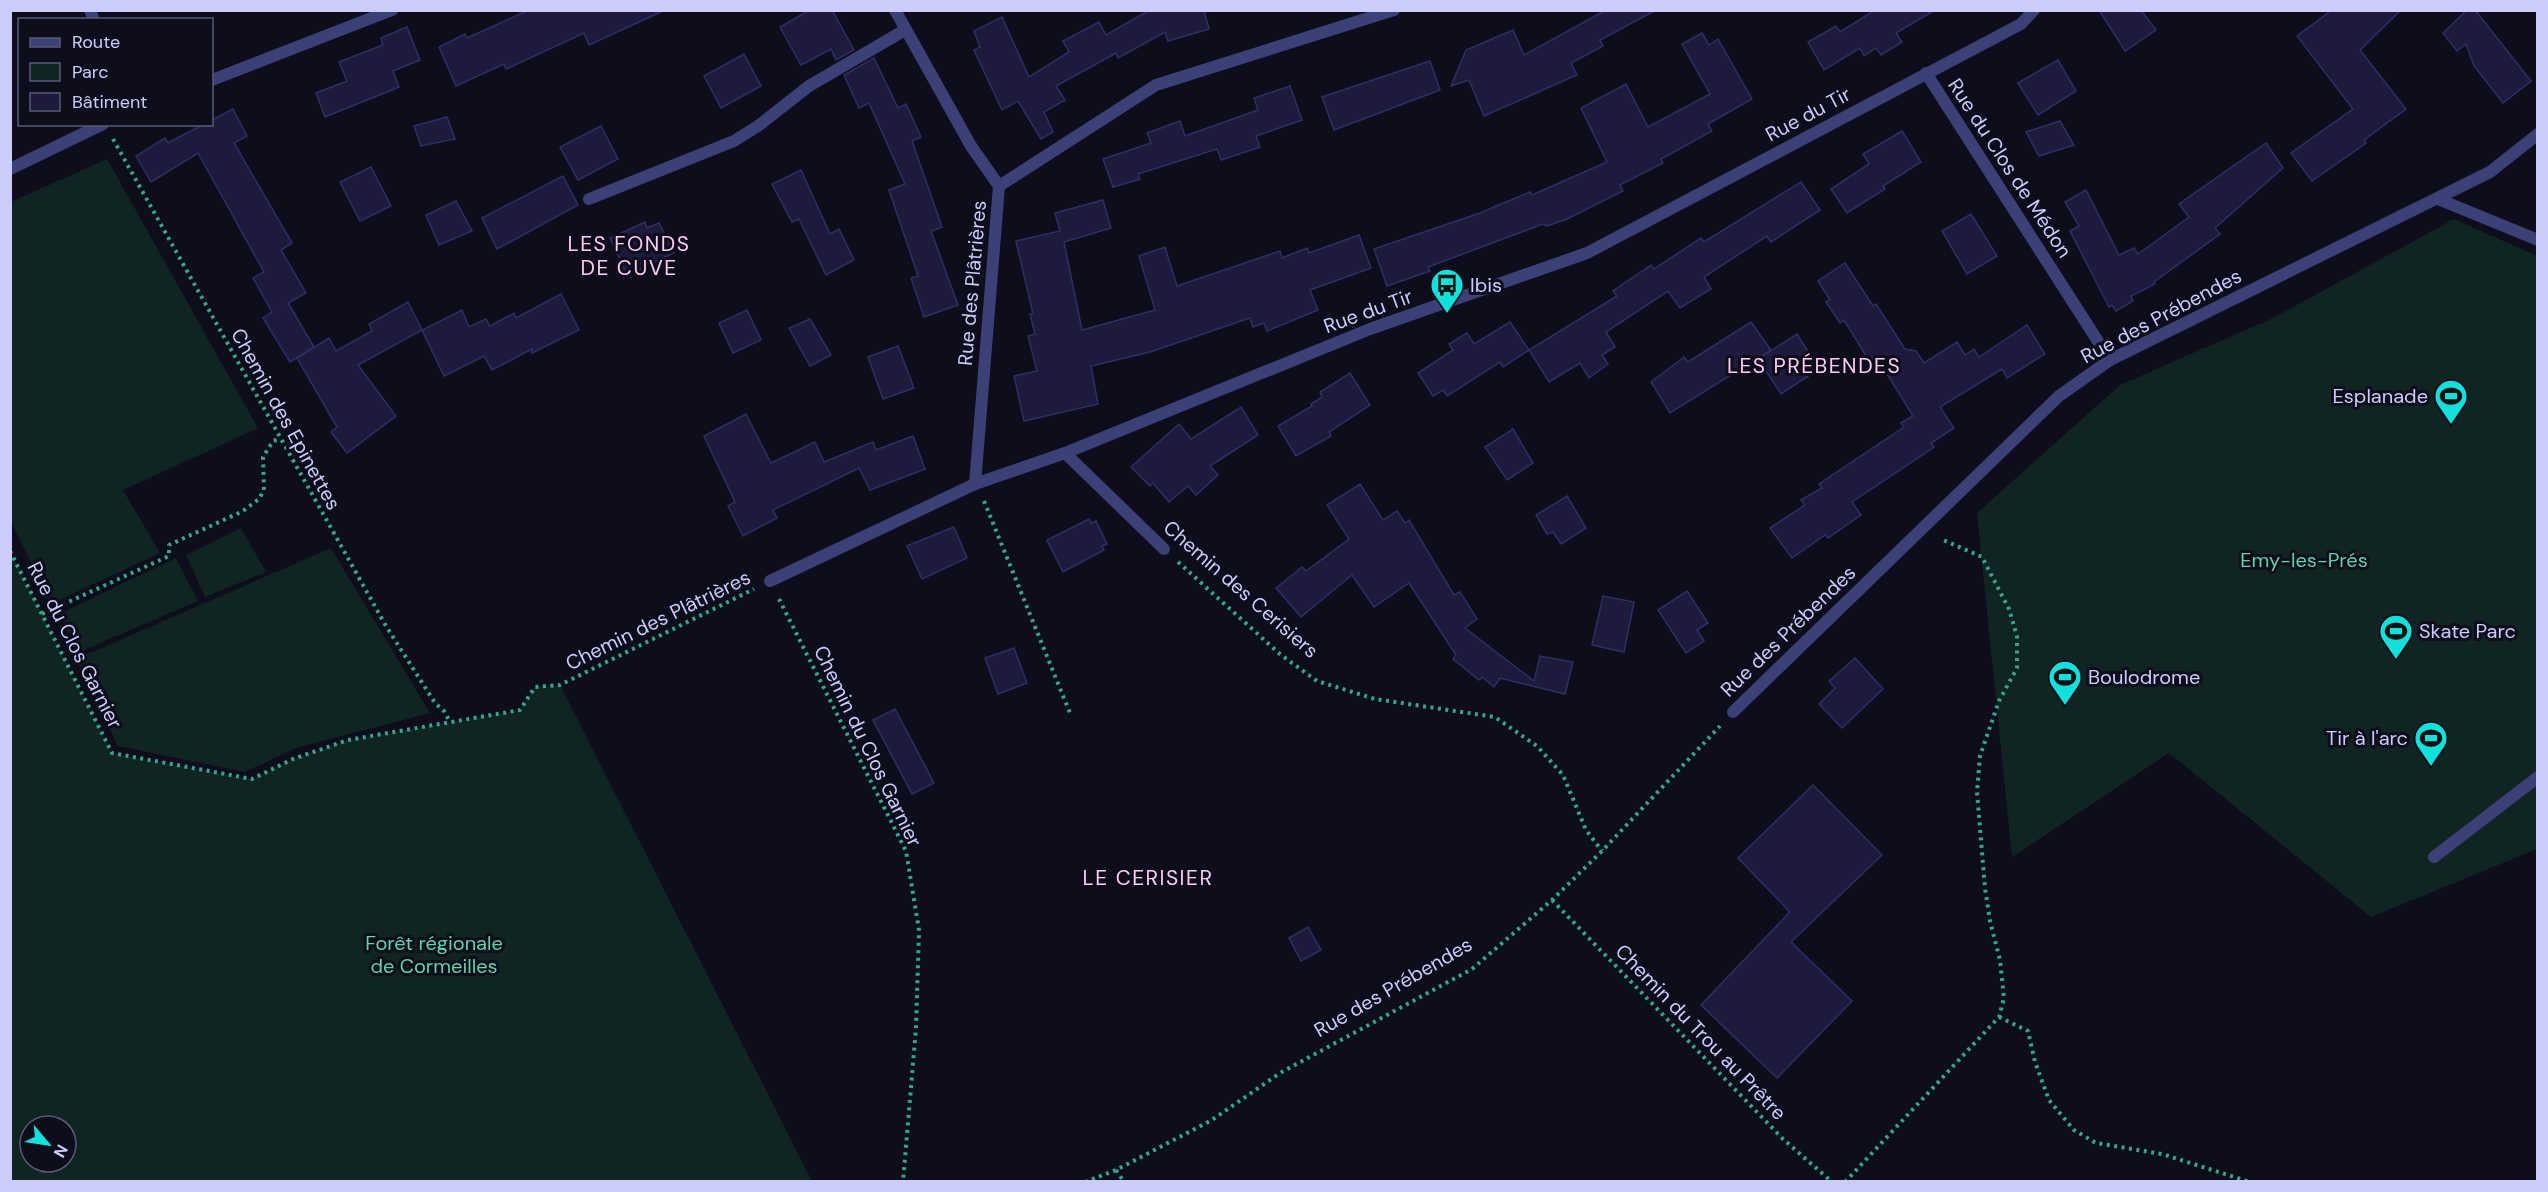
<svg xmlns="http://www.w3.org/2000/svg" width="2548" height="1192" viewBox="0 0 2548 1192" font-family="'DM Sans',sans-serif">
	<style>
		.green { fill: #102522; fill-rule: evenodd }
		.building { fill: #1d1a3b; stroke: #322e65; stroke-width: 1.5 }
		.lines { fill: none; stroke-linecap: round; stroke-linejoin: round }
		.path { stroke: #36a48f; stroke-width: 4; stroke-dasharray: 3 4.5; stroke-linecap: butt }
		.lane { stroke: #3b4177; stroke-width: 12 }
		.street { stroke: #3b4177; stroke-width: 12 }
		.labels { text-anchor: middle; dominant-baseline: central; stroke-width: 6; stroke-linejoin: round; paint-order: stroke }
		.street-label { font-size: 20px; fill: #cbccfb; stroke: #0d0d1c }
		.poi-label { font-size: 20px; fill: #cbccfb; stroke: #0d0d1c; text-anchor: start }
		.park-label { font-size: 20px; fill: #5ed4a7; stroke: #0d0d1c }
		.neighbourhood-label { font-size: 21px; letter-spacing: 1.5px; fill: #fbcdf0; stroke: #0d0d1c }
	</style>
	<rect width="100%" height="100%" fill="#0d0d1c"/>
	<g class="green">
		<path d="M107,159L258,428L123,490L160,553L51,604L11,522V202Z"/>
		<path d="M2454,219L2537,256V849L2371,917L2169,753L2012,857L1977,513L2120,385L2273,318Z"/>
		<path d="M241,528L266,572L205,597L186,555Z"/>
		<path d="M331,548L430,713L296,748L245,772L118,746L76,659Z"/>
		<path d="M10,551L112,753L252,779L293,759L348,740L520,710L535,687L560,685L812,1181H11ZM30,1126H66V1162H30Z"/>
		<path d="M176,558L198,601L77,653L59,614Z"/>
	</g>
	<g class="building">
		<path d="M529,10H665L589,45L584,33L506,69L504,64L456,86L439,47L465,34L467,38Z"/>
		<path d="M810,10H832L854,50L836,60L831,49L801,65L780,27Z"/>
		<path d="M1150,10H1204L1209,29L1168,41L1165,32L1118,58L1116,53L1056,86L1065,100L1044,112L1053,132L1041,139L1018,101L1002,110L974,50L980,47L974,31L1002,17L1029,77L1069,52L1063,41L1099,22L1106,35Z"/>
		<path d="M1606,10H1656L1600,40L1603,46L1571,63L1577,75L1484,116L1469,80L1451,86L1466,50L1513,30L1524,55Z"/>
		<path d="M1875,10H1935L1896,33L1902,42L1881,55L1876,48L1864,56L1860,48L1824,70L1808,42L1836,26L1840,32Z"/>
		<path d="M2099,10H2141L2156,30L2125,51Z"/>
		<path d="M2332,10H2401L2360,50L2406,109L2364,140L2366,143L2312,181L2291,153L2353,109L2297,36Z"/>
		<path d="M2467,10H2475L2531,81L2503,103L2474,66L2466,44L2457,51L2443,33Z"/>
		<path d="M407,27L420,60L393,71L399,87L325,117L316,93L347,81L339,62L383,45L381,38Z"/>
		<path d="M1702,33L1709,45L1718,39L1752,99L1708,124L1712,131L1661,159L1663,163L1620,185L1623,191L1567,219L1547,226L1543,224L1428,267L1430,271L1387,286L1374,249L1480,213L1530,192L1532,195L1607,162L1581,108L1626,84L1648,127L1710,94L1682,44Z"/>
		<path d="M744,54L761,86L721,108L704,76Z"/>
		<path d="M874,58L898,108L906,104L921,137L912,141L942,227L931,231L958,305L924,317L911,278L918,276L889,190L905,184L869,103L859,108L844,75Z"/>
		<path d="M2058,60L2076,91L2038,115L2018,83Z"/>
		<path d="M1430,61L1440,90L1334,130L1322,97Z"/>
		<path d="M1290,86L1302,120L1256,136L1260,147L1221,160L1217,149L1138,174L1140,179L1113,187L1103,159L1151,143L1147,133L1180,121L1185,136L1258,110L1254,98Z"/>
		<path d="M233,109L247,136L234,143L292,243L281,250L306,293L288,303L314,347L290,362L263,318L272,312L253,278L264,272L198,153L151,182L136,156L165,138L168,143L204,124H212V120Z"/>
		<path d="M447,117L455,139L421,146L414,126Z"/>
		<path d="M2060,121L2074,145L2039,156L2026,132Z"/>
		<path d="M601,126L618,159L578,180L560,147Z"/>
		<path d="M1902,131L1921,162L1883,186L1885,189L1847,213L1831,189L1869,164L1863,154Z"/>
		<path d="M2266,143L2283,168L2215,228L2220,234L2154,282L2155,284L2131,296L2133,301L2116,311L2112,305L2109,307L2070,231L2079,226L2065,202L2086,190L2119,255L2134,248L2138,254L2189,217L2179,204Z"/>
		<path d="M371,167L391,206L360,221L340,182Z"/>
		<path d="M801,170L830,234L839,229L854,260L826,275L799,219L792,222L772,184Z"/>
		<path d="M563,176L578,205L497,249L482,218Z"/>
		<path d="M1801,182L1820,210L1771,242L1767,236L1704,277L1711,289L1680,308L1668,291L1606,332L1615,347L1602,355L1608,364L1589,378L1580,363L1549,382L1529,350L1617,296L1613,291L1651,265L1654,269L1701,238L1704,242Z"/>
		<path d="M1103,200L1111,228L1064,242L1082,330L1155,310L1139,256L1165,247L1177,286L1280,251L1282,258L1307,248L1309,253L1359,235L1371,268L1310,290L1318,310L1267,331L1264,323L1253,327L1250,318L1150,352L1091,366L1098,404L1024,421L1014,376L1037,371L1028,336L1035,334L1030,314H1033L1016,241L1060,231L1055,213Z"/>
		<path d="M456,201L472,231L439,245L426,215Z"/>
		<path d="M1971,214L1997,256L1967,274L1942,231Z"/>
		<path d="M645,222L647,228L659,223L674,253L627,275L610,238Z"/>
		<path d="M1845,263L1873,306L1876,304L1905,349L1916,351L1924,363L1957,342L1965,355L1974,349L1979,357L2027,325L2045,354L2007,378L2002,369L1940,407L1954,428L1931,443L1934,447L1852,502L1861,515L1828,538L1825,535L1792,558L1770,528L1805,505L1801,500L1822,488L1819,484L1904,427L1901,423L1913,416L1884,369L1881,372L1872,357L1868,359L1844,320L1840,323L1826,302L1830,300L1818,281Z"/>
		<path d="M561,294L579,330L532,353V349L492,370L484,356L444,376L422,330L462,310L469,327L486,319L490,326L514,313L516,318Z"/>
		<path d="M408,302L422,330L358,365L396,416L347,453L331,432L337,427L297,358L329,338L336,351L372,331L369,324Z"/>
		<path d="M747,310L761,340L733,353L719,323Z"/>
		<path d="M810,319L831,355L810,366L789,328Z"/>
		<path d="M1510,322L1529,350L1503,367L1500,362L1447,396L1443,390L1433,396L1418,373L1453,350L1449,344L1467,333L1474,344Z"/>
		<path d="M1751,322L1771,350L1670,413L1651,382L1684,357L1688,362Z"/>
		<path d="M1797,334L1819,369L1781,394L1758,359Z"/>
		<path d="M898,346L914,388L883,399L868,357Z"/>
		<path d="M1350,373L1370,405L1329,432L1331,436L1296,456L1278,426L1312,406L1311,404L1322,397L1320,392Z"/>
		<path d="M1241,407L1258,435L1210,466L1218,475L1196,495L1188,486L1169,502L1153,483L1150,486L1131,467L1179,424L1191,439Z"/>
		<path d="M746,414L771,463L815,442L824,462L873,442L876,450L913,436L925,469L870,490L859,468L773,510L777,518L743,536L728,506L735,502L704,436Z"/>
		<path d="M1513,429L1533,463L1507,480L1485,447Z"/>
		<path d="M1360,484L1383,520L1397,511L1405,523L1409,520L1454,595L1460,592L1477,619L1465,628L1534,681L1540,656L1573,662L1565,694L1500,678L1494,687L1482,677L1479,680L1453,659L1456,655L1409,583L1374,607L1352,575L1301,617L1276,588L1302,567L1306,571L1349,539L1327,505Z"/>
		<path d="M1567,496L1586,528L1561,544L1553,532L1547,534L1536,515Z"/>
		<path d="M1089,519L1091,523L1096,521L1107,544L1102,546L1104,550L1063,572L1047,540Z"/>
		<path d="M954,527L967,558L922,579L907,546Z"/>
		<path d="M1687,591L1708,623L1697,630L1704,641L1686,653L1658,610Z"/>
		<path d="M1603,596L1634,602L1624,652L1592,645Z"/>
		<path d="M1014,648L1027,683L998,694L985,658Z"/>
		<path d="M1855,658L1883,689L1842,728L1819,704L1835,688L1829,681Z"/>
		<path d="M895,709L934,783L912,794L873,720Z"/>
		<path d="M1813,785L1882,855L1791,942L1852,1001L1777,1078L1701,1005L1790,912L1738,858Z"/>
		<path d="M1308,927L1321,950L1301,961L1289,938Z"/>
	</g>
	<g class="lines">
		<g class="path">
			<path d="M113,139L386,626L435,703L444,711L450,722"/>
			<path d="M984,501L1070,713"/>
			<path d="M10,551L112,753L252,779L293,759L348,740L520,710L535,687L560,685L754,589"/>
			<path d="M1178,562L1281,655L1317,681L1375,699L1495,717L1537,746L1563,775L1586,830L1602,851"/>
			<path d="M779,599L906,851L919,930L916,1028L903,1182"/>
			<path d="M42,614L169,556V545L243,511L259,499L264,490L263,457L273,441L280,439"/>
			<path d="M1552,900L1783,1139L1832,1182"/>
			<path d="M1999,1017L2028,1031L2035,1062L2049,1100L2074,1130L2096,1143L2162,1154L2250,1182"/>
			<path d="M1116,1170L1124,1182"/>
			<path d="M1085,1182L1116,1170L1212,1120L1280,1073L1472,969L1552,900L1602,851L1720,726"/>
			<path d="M1845,1182L1999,1017L2004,998L2000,960L1990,921L1985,888L1977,792L1980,756L1999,701L2017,668V636L2009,609L1982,557L1941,539"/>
		</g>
		<g class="lane">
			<path d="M589,199L734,141L758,126L809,86L905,30"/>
			<path d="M2438,199L2538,240"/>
			<path d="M2434,857L2538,777"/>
		</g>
		<g class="street">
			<path d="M90,10L94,20"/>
			<path d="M895,10L971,146L999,186"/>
			<path d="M1926,73L2110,360"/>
			<path d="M212,80L392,10"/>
			<path d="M10,169L103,124"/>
			<path d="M999,186L1156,85L1394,10"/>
			<path d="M1065,453L1164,549"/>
			<path d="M975,484L999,186"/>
			<path d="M770,581L975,484L1065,453L1370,329L1587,253L2021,24L2034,10"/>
			<path d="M1733,712L2059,396L2110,360L2490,172L2538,134"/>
		</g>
	</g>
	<defs>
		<symbol id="bus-pin" viewBox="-11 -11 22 30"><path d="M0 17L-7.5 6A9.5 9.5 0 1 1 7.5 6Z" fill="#12e0db" stroke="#0d0d1c"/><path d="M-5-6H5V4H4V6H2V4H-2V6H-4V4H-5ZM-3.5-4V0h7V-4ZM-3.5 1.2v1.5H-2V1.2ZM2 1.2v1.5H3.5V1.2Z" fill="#111"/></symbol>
		<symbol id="stadium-pin" viewBox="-11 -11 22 30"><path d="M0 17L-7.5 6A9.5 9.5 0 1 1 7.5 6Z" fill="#12e0db" stroke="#0d0d1c"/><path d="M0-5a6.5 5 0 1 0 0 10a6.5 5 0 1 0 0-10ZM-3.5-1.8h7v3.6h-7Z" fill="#111"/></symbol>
	</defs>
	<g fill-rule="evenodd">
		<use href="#bus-pin" x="1428" y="266" width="38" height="52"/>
		<use href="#stadium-pin" x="2432" y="377" width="38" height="52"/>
		<use href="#stadium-pin" x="2377" y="612" width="38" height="52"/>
		<use href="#stadium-pin" x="2046" y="658" width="38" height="52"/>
		<use href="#stadium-pin" x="2412" y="719" width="38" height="52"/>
	</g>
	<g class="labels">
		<g class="street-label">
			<text transform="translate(1808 114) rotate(-28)">Rue du Tir</text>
			<text transform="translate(2010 168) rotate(57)">Rue du Clos de Médon</text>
			<text transform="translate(972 283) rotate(-85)">Rue des Plâtrières</text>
			<text transform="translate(1368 311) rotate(-20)">Rue du Tir</text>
			<text transform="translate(2161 316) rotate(-28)">Rue des Prébendes</text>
			<text transform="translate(286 419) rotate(61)">Chemin des Epinettes</text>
			<text transform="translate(1241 589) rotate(41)">Chemin des Cerisiers</text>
			<text transform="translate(658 620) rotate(-26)">Chemin des Plâtrières</text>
			<text transform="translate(1788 631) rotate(-44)">Rue des Prébendes</text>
			<text transform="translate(75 645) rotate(63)">Rue du Clos Garnier</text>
			<text transform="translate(868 746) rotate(64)">Chemin du Clos Garnier</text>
			<text transform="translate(1393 987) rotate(-30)">Rue des Prébendes</text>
			<text transform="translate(1701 1032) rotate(46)">Chemin du Trou au Prêtre</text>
		</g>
		<g class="poi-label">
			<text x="1470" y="285">Ibis</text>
			<text x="2428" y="396" text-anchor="end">Esplanade</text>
			<text x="2419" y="631">Skate Parc</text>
			<text x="2088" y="677">Boulodrome</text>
			<text x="2408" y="738" text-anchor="end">Tir à l'arc</text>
		</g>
		<g class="park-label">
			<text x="2304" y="560">Emy-les-Prés</text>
			<text x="434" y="943">Forêt régionale<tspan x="434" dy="23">de Cormeilles</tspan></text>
		</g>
		<g class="neighbourhood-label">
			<text x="629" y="244">LES FONDS<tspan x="629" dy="24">DE CUVE</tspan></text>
			<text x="1814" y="366">LES PRÉBENDES</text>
			<text x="1148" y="878">LE CERISIER</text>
		</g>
	</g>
	<rect width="2548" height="1192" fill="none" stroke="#cbccfb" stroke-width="24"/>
	<rect x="18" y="18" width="195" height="108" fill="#0d0d1c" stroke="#595975" stroke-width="1.5"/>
	<rect x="30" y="38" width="30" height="9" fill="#3b4177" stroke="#595975" stroke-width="1.5"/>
	<text x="72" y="48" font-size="18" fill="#cbccfb">Route</text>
	<rect x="30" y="63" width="30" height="18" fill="#102522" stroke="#595975" stroke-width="1.5"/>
	<text x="72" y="78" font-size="18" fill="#cbccfb">Parc</text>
	<rect x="30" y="93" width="30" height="18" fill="#1d1a3b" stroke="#595975" stroke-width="1.5"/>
	<text x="72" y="108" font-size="18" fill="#cbccfb">Bâtiment</text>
	<g transform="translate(48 1144) rotate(119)"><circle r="28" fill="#0d0d1c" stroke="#595975" stroke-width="1.5"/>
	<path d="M0-4.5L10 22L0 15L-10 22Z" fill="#12e0db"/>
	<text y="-9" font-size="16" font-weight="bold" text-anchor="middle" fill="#cbccfb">N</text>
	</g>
</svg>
